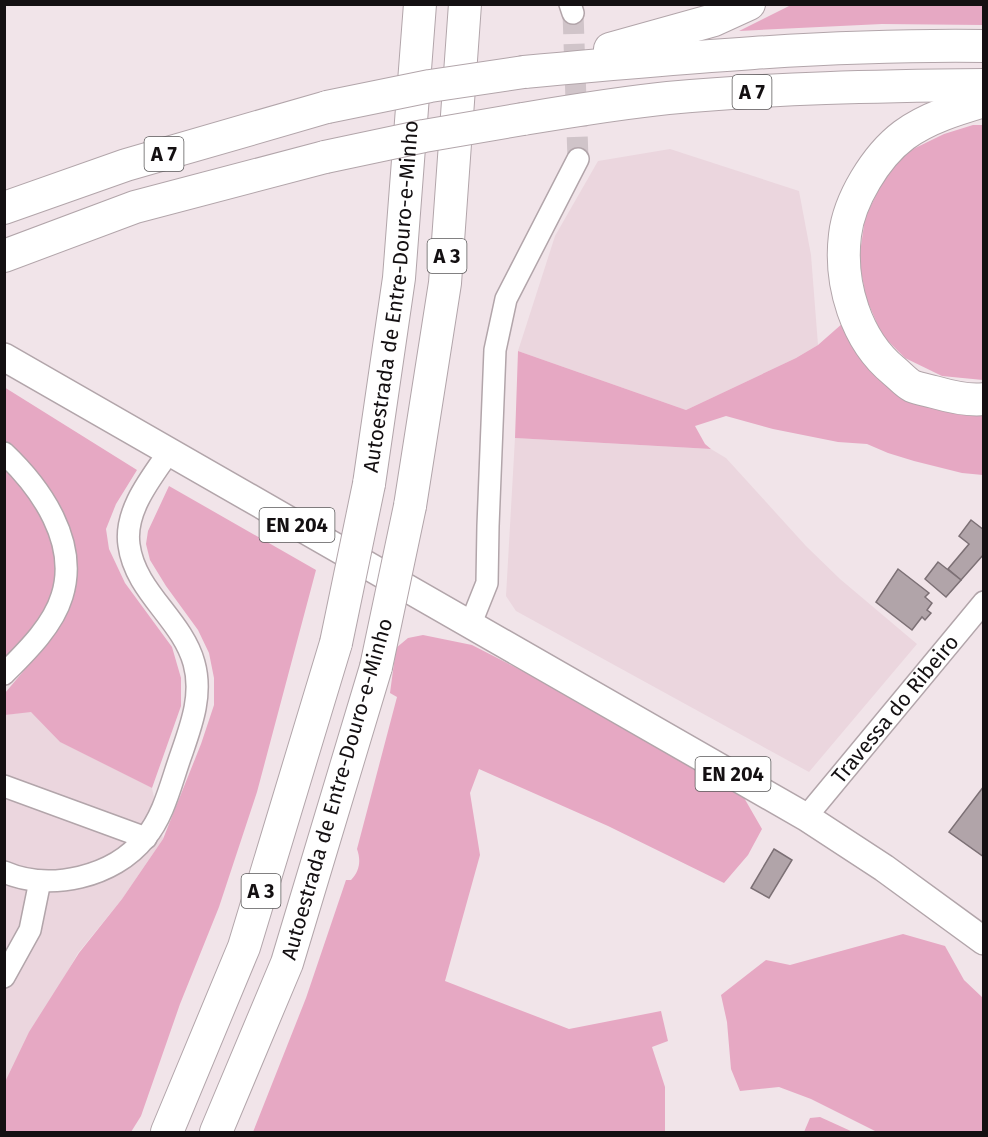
<svg xmlns="http://www.w3.org/2000/svg" width="988" height="1137" viewBox="0 0 988 1137" font-family="'Fira Sans',sans-serif">
	<style>
		.built { fill: #ebd6de }
		.green { fill: #e6a8c3 }
		.building { fill: #b1a4a9; stroke: #7c7075; stroke-width: 1.5 }
		.lines { fill: none; stroke-linecap: round; stroke-linejoin: round }
		.minor-tunnel { stroke: #d0c4c9; stroke-width: 21; stroke-dasharray: 21 10; stroke-linecap: butt }
		.minor-casing { stroke: #b2a5aa; stroke-width: 24 }
		.major-casing { stroke: #b2a5aa; stroke-width: 30 }
		.highway-casing { stroke: #b2a5aa; stroke-width: 34 }
		.minor { stroke: #fff; stroke-width: 21 }
		.major { stroke: #fff; stroke-width: 27 }
		.highway { stroke: #fff; stroke-width: 32 }
		.highway-bridge-casing { stroke: #b2a5aa; stroke-width: 34; stroke-linecap: butt }
		.highway-bridge { stroke: #fff; stroke-width: 32 }
		.labels { text-anchor: middle; dominant-baseline: central; stroke-width: 6; stroke-linejoin: round; paint-order: stroke }
		.shield { fill: #fff; stroke: #5a5859; stroke-width: 1.5 }
		.shield-label { font-size: 20px; font-weight: bold; fill: #141012 }
		.street-label { font-size: 21px; fill: #141012; stroke: #fff }
	</style>
	<rect width="100%" height="100%" fill="#f1e4e9"/>
	<g class="built">
		<path d="M670,149L799,191L811,255L818,345L796,358L686,410L518,351L555,236L598,161Z"/>
		<path d="M515,438L711,449L726,458L806,546L840,579L917,644L809,772L516,611L506,596Z"/>
		<path d="M31,711L60,742L152,788L163,839L122,899L78,953L5,1082V715Z"/>
	</g>
	<g class="green">
		<path d="M793,4L983,5V25L882,24L739,31Z"/>
		<path d="M973,125H983V380L942,376L905,358L882,335L866,298L859,260L865,218L884,178L909,151L944,134Z"/>
		<path d="M843,323L898,388L983,405V475L962,473L914,461L888,453L867,444L838,442L773,429L726,416L695,426L705,444L711,449L515,438L518,351L686,410L796,358L818,345Z"/>
		<path d="M4,387L137,470L116,504L106,529L109,549L125,583L172,647L181,678V706L152,788L60,742L31,712L5,715V693L53,636L68,608L76,583L74,556L5,443Z"/>
		<path d="M5,465C15,477 29,489 38,503C52,525 64,572 53,596C41,621 22,642 5,663Z"/>
		<path d="M169,486L316,570L257,792L219,907L180,1004L141,1116L131,1132H5V1082L29,1032L79,953L122,899L163,839L201,744L214,705V678L209,653L198,630L166,586L150,560L146,544L148,531Z"/>
		<path d="M423,635L472,645L661,742L743,796L762,829L748,855L724,883L608,826L479,769L470,793L480,855L445,981L569,1029L661,1011L668,1041L652,1047L665,1087V1132H253L306,998L346,880H351C360,871 361,860 357,849L397,697L390,693L396,648L408,638Z"/>
		<path d="M903,934L945,946L964,980L983,998V1132H877L811,1099L779,1087L740,1091L731,1069L727,1022L721,995L766,960L790,965Z"/>
		<path d="M820,1117L853,1132H804L810,1118Z"/>
	</g>
	<g class="building">
		<path d="M971,520L984,530V554L961,580L948,569L969,544L959,536Z"/>
		<path d="M938,562L961,580L946,597L925,579Z"/>
		<path d="M898,569L929,593L925,597L932,603L927,610L931,613L925,620L922,617L912,630L876,602Z"/>
		<path d="M984,786V857L949,832Z"/>
		<path d="M774,849L792,860L769,898L751,888Z"/>
	</g>
	<g class="lines">
		<path class="minor-tunnel" d="M573,13L578,159"/>
		<defs>
			<g id="minor">
				<path d="M570,4L573,13"/>
				<path d="M4,453C41,488 79,542 62,596C53,626 26,652 4,674"/>
				<path d="M471,623L487,583L488,526L495,350L506,299L578,159"/>
				<path d="M4,786L146,838"/>
				<path id="s1" d="M806,817L984,602"/>
				<path d="M4,872C50,892 114,877 145,838C164,816 171,783 181,755C191,726 203,695 194,663C182,619 135,592 129,545C124,511 151,478 169,452"/>
				<path d="M4,977L30,930L40,881"/>
			</g>
			<path id="major" d="M4,357L806,817L884,868L984,941"/>
			<g id="highway">
				<path d="M610,49L714,20L749,4"/>
				<path d="M524,72C677,58 830,44 984,46"/>
				<path d="M984,101C957,109 927,118 904,135C876,156 849,200 845,235C839,284 856,340 894,371C900,376 906,383 912,386C919,389 927,390 934,392C948,396 969,401 984,399"/>
				<path d="M523,119C571,111 619,103 668,98C773,88 878,86 984,85"/>
				<path d="M4,208L126,165L327,107"/>
				<path d="M4,256L135,207L325,157"/>
				<path id="s2" d="M369,484L399,278L420,4"/>
				<path d="M410,506L445,283L465,4"/>
				<path d="M167,1132L244,947L336,643"/>
				<path d="M216,1132L287,963L376,667"/>
			</g>
		</defs>
		<use href="#minor" class="minor-casing"/>
		<use href="#major" class="major-casing"/>
		<use href="#highway" class="highway-casing"/>
		<use href="#minor" class="minor"/>
		<use href="#major" class="major"/>
		<use href="#highway" class="highway"/>
		<defs>
			<g id="highway-bridge">
				<path d="M327,107L430,86L524,72"/>
				<path d="M325,157L424,136L523,119"/>
				<path d="M336,643L369,484"/>
				<path d="M376,667L410,506"/>
			</g>
		</defs>
		<use href="#highway-bridge" class="highway-bridge-casing"/>
		<use href="#highway-bridge" class="highway-bridge"/>
	</g>
	<g class="labels">
		<g class="shield">
			<rect x="732.5" y="75" width="39" height="34" rx="4.5"/>
			<rect x="144.5" y="137" width="39" height="34" rx="4.5"/>
			<rect x="427.5" y="239" width="39" height="34" rx="4.5"/>
			<rect x="259.5" y="508" width="75" height="34" rx="4.5"/>
			<rect x="695.5" y="757" width="75" height="34" rx="4.5"/>
			<rect x="241.5" y="874" width="39" height="34" rx="4.5"/>
		</g>
		<g class="shield-label">
			<text x="752" y="92">A 7</text>
			<text x="164" y="154">A 7</text>
			<text x="447" y="256">A 3</text>
			<text x="297" y="525">EN 204</text>
			<text x="733" y="774">EN 204</text>
			<text x="261" y="891">A 3</text>
		</g>
		<g class="street-label">
			<text stroke="none"><textPath href="#s2" startOffset="189">Autoestrada de Entre-Douro-e-Minho</textPath></text>
			<text stroke="none"><textPath href="#s1" startOffset="140">Travessa do Ribeiro</textPath></text>
			<text transform="translate(337 789) rotate(-74)">Autoestrada de Entre-Douro-e-Minho</text>
		</g>
	</g>
	<rect width="988" height="1137" fill="none" stroke="#141012" stroke-width="12"/>
</svg>
